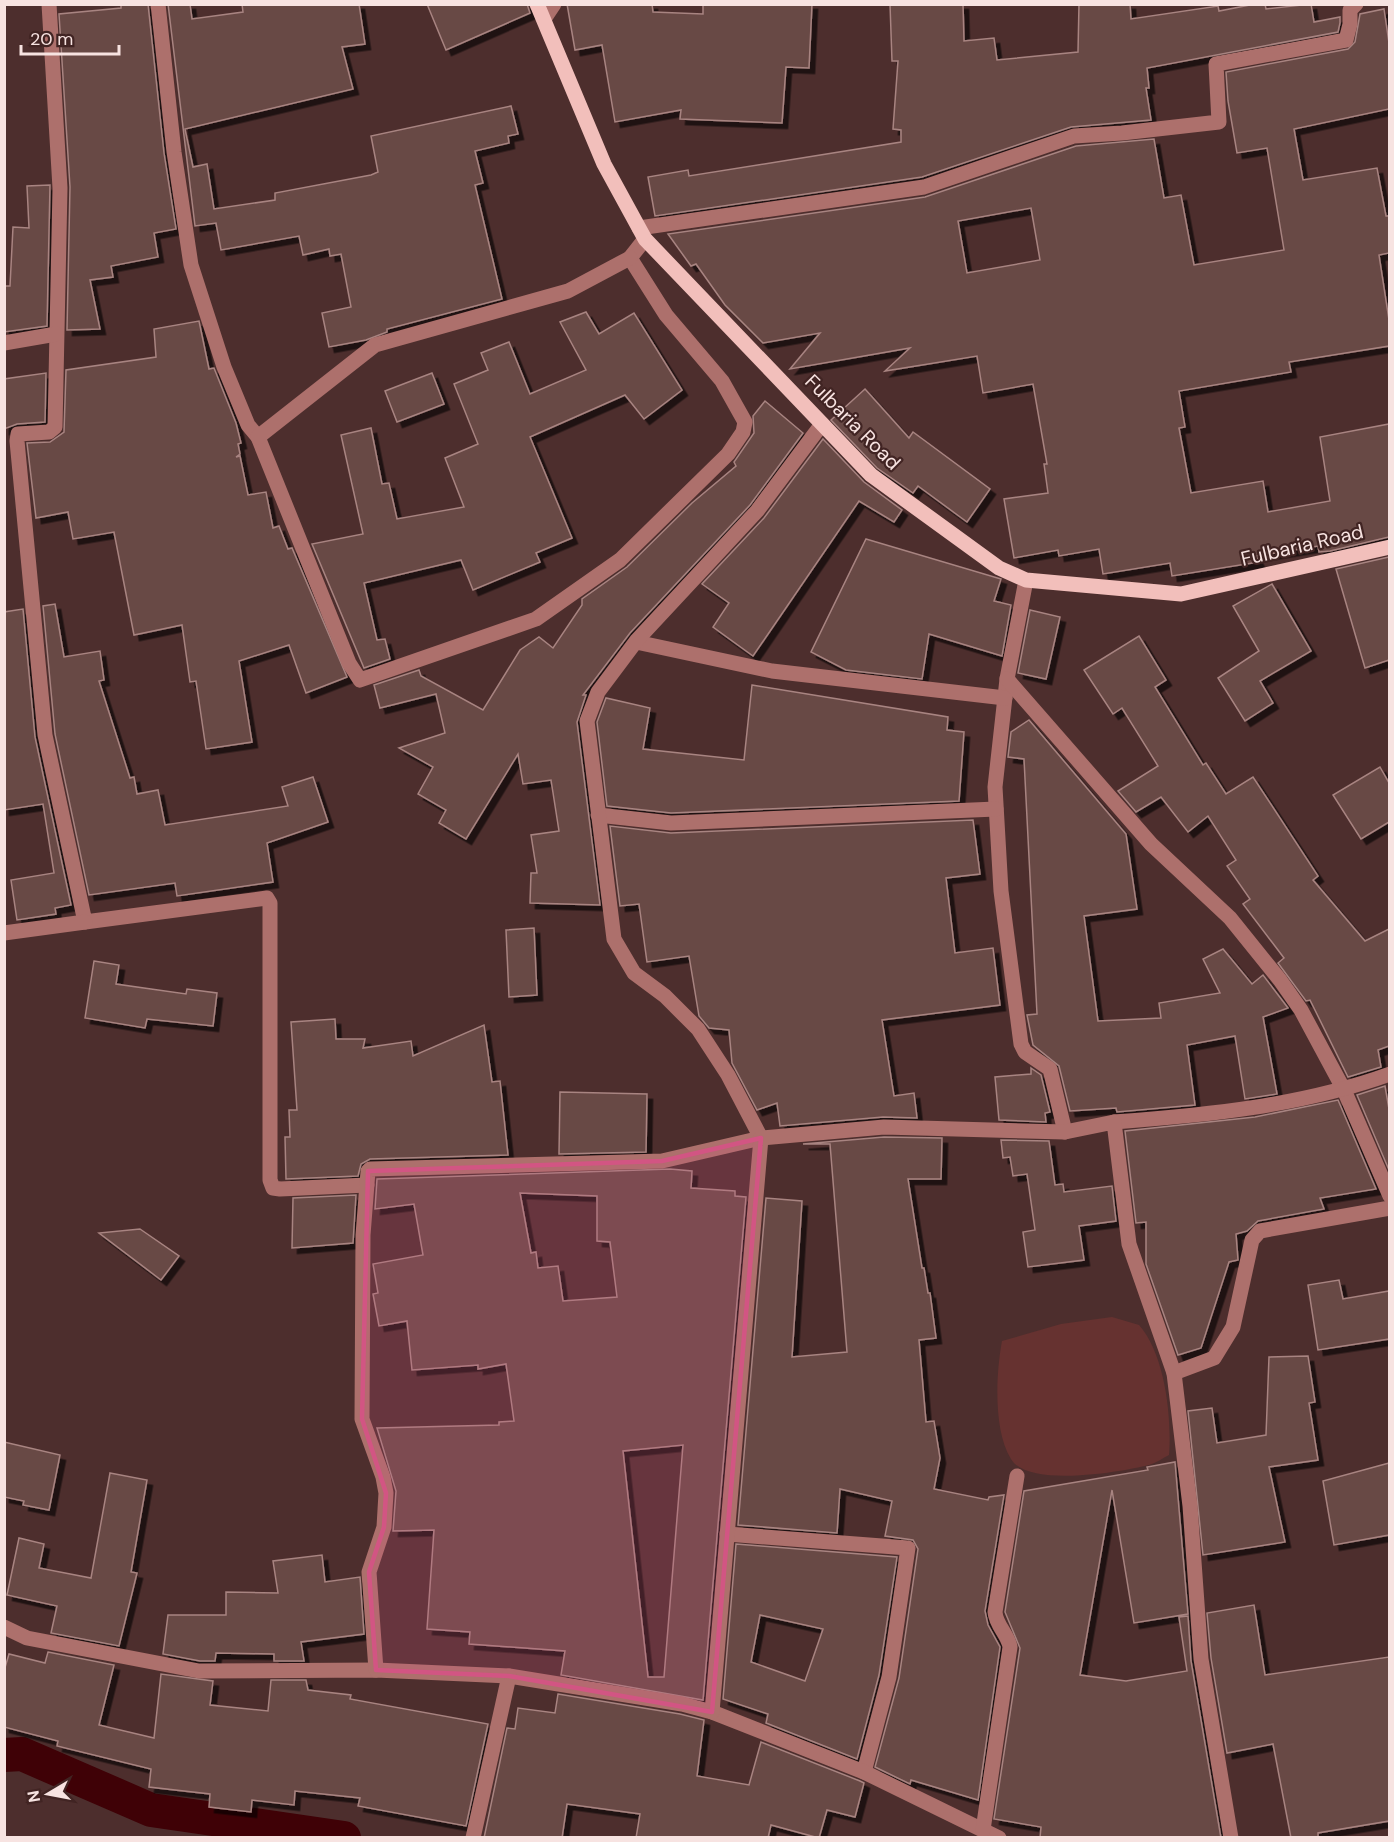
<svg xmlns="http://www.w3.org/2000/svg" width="1394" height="1842" viewBox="0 0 1394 1842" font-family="'DM Sans',sans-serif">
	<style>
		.green { fill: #663230 }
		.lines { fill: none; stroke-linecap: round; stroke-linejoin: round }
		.canal { stroke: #3f0106; stroke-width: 34 }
		.building { fill: #684845; stroke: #a88481; stroke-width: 1.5; fill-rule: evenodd; filter: url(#shadow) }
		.minor { stroke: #ad706c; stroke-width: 15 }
		.major { stroke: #f2bfbb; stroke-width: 15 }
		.marked { fill: #d25583; fill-opacity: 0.2; stroke: #d25583; stroke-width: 4.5; stroke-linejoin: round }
		.labels { text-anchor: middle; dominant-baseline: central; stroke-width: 4.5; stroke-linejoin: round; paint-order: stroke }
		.street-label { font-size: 20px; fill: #f7e3e1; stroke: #412423 }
	</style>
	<defs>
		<filter id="shadow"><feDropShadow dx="5.5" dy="5.5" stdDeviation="0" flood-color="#0009"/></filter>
	</defs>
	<rect width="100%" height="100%" fill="#4d2e2d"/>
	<path class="green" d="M1112,1317L1139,1325C1165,1354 1172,1418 1169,1455C1163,1458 1156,1463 1149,1465C1121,1472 1028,1488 1011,1459C993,1430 996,1373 1002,1341L1061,1324Z"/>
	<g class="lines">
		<path class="canal" d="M4,1755L22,1754L151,1810L344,1838"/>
	</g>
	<g class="building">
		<path d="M121,4H148L164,153L176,229L154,233L158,257L111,266L113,277L90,280L100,329L67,330L70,187L59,14L121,8Z"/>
		<path d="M168,4H190L192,19L243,12L242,4H359L365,44L342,47L353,89L185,129L193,167L207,164L214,209L275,200V193L371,175L378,172L371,136L511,106L518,134L508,136L509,143L475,151L483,183L475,185L502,299L387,329V332L366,340L329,347L322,313L351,307L341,254L330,256L329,249L303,255L299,236L221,250L216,223L195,226Z"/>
		<path d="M427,4H527L530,13L446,50Z"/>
		<path d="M567,4H652L653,12L703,14V4H812L809,68L786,67L782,123L680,119L681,110L615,122L602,45L575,50Z"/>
		<path d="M890,4H963L964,41L994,38L997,60L1078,52L1079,4H1130L1131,19L1218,6L1219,11L1255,4H1265L1266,9L1311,4L1314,22L1340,17V23L1338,32L1147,68L1149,88H1146L1151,120L1071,127L922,177L655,216L648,177L688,170L689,176L901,142V130L893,129L898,61H892Z"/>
		<path d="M1384,9L1389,43V109L1294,129L1303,180L1377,168L1386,216H1389V253L1379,255L1389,320V346L1289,362L1291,372L1179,391L1185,427L1179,428L1191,493L1263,481L1268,512L1330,501L1320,437L1389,424V537L1330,551L1319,552L1318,546L1256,556L1259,562L1172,576L1170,563L1103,574L1099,549L1059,556L1058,550L1014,558L1004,499L1048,493L1044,464H1047L1033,384L983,393L977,356L885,371L910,348L790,369L820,333L763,343L725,305L696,264L691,266L668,234L925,197L1076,146L1154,139L1164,198L1181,195L1194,265L1284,250L1267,148L1237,153L1228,101L1226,72L1348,49L1355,42L1360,14ZM1031,208L1040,260L967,273L958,221Z"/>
		<path d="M50,185L47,326L4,332V286H10L13,227L29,228L27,186Z"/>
		<path d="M586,312L599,334L634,313L682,390L644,419L625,395L530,437L572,538L536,553L540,562L473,590L461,560L364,583L377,640L385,639L390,659L364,668L312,544L363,534L341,435L371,428L382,484L389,483L397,519L464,507L445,458L478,444L454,384L488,370L481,353L509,342L530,394L586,370L560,322Z"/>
		<path d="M199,321L209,369L214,368L236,423L241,443L238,444L240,454L236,457L240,456L248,495L266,492L273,528L279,526L288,549L292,548L347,677L306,693L289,645L239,661L252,742L206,749L196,681L190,682L182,625L134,635L114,532L73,539L68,512L36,518L27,443L50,442L64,432L66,370L156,357L154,329Z"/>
		<path d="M46,373L45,422L17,424L4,429V379Z"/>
		<path d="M432,373L444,404L397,422L385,391Z"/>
		<path d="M865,389L909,438L913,432L990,489L967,522L918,486L913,493L877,468L831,420Z"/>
		<path d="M765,401L803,433L750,505L630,633L583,695H586L577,722L600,905L530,903L531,873H537L531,835L559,831L551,780L523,784L518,754L466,839L439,823L446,810L418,794L433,767L399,748L445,733L436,694L380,708L374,685L419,670L421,676L483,710L520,650L539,637L553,648L582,605V599L627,567L692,503L736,466L734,462L754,433L753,416Z"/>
		<path d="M823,439L864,482L902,510L894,522L859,501L753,656L713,627L729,603L702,584L764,518Z"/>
		<path d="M866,539L1001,579L994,601L1011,605L1002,656L929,634L922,679L846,670L811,652Z"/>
		<path d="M1389,557V660L1365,668L1336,569Z"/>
		<path d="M1272,584L1311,651L1260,681L1273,703L1245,721L1218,678L1259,651L1233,606Z"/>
		<path d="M55,604L64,657L100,651L104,680L99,681L130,778L134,777L137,794L158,790L165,825L288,806L282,787L313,777L328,822L267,843L273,882L177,896L175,883L89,895L55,734L43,606Z"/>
		<path d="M23,609L35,737L71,905L55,908L56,914L17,920L11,880L54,873L43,804L4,810V612Z"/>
		<path d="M1030,610L1060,617L1046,679L1018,673Z"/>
		<path d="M1139,636L1166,680L1155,687L1203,765L1206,763L1226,794L1253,777L1318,876L1313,880L1365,941L1389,929V1046L1378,1050L1381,1067L1348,1077L1310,1000L1306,1001L1278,963L1284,958L1243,904L1250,899L1227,866L1236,860L1208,816L1188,832L1161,797L1136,812L1118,791L1158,766L1122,708L1113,714L1084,670Z"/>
		<path d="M752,685L948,717L947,730L964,732L959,801L671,813L607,806L597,722L606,698L650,708L643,749L744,760Z"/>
		<path d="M1029,720L1126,834L1137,909L1084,916L1098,1021L1161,1018L1159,1003L1220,993L1203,959L1223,949L1252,984L1263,975L1288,1008L1263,1017L1277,1094L1245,1099L1235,1036L1187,1045L1195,1105L1117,1112L1116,1108L1070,1111L1059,1066L1033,1045L1027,1015L1037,1014L1024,759L1008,757L1011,732Z"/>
		<path d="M1380,767L1389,783V822L1361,839L1333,795Z"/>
		<path d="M973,820L980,874L946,878L955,953L993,948L1000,1005L882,1020L894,1096L914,1093L917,1118L883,1117L780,1126L777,1103L757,1110L732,1063L729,1030L709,1028L699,1016L689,956L647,962L639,904L620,906L610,826L671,833Z"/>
		<path d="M534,928L537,995L509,997L506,930Z"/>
		<path d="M94,961L119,965L116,984L186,994L187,989L217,993L213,1026L147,1019L145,1028L85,1018Z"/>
		<path d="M335,1019L336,1039H365L363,1048L411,1041L413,1056L484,1025L492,1082L500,1081L508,1155L370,1159L361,1164L358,1176L286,1179L285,1137H290L289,1110H297L291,1022Z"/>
		<path d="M1031,1068L1041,1075L1050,1112L1045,1113L1046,1122L999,1120L995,1077L1031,1074Z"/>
		<path d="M1385,1086L1389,1109V1170L1357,1095Z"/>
		<path d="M560,1092L647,1094L646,1152L559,1154Z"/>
		<path d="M1338,1100L1376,1189L1320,1198L1324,1209L1258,1221L1247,1231L1236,1234L1238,1260L1229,1262L1201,1348L1178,1355L1146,1264V1222L1136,1223L1125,1131L1255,1117Z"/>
		<path d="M884,1137L942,1138L941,1179H908L922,1268H924L928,1293H930L936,1338L919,1340L926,1422L934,1421L940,1458L934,1489L988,1500L989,1497L1004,1495L985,1611L988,1625L1000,1647L978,1800L911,1780L910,1784L875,1767L899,1678L918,1549L913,1540L885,1536L892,1501L840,1489L837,1533L738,1525L766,1198L802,1201L792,1357L847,1352L830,1144H803Z"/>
		<path d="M1001,1140L1049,1141L1055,1185L1063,1184L1064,1192L1112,1186L1116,1221L1079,1226L1084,1260L1028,1267L1023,1232L1035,1230L1027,1174L1013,1176L1010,1157L1003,1158Z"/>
		<path d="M670,1169L692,1171L691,1188L735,1191V1196L746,1197L703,1700L561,1675L565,1651L469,1644L470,1632L427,1629L434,1530L393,1531L396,1491L377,1428L499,1425V1422L514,1421L506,1364L478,1369V1365L412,1370L407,1321L379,1326L373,1294L378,1293L373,1264L423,1255L414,1204L375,1209L377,1179ZM520,1193L597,1196V1241L610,1242L617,1297L563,1301L558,1266L538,1268L536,1252L531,1253ZM683,1445L664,1677H648L623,1451Z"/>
		<path d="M356,1195L353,1243L292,1248L293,1198Z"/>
		<path d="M140,1229L179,1256L161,1280L99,1233Z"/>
		<path d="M1339,1280L1343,1299L1389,1291V1339L1318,1350L1308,1285Z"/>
		<path d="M1308,1356L1315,1402L1309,1403L1318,1460L1269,1467L1285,1542L1203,1555L1188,1411L1212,1408L1217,1443L1266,1435L1269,1357Z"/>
		<path d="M4,1442L60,1455L49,1510L23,1505L24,1501L4,1497Z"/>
		<path d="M1175,1462L1188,1614L1134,1623L1112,1490L1080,1675L1126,1681L1187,1671L1179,1617L1188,1616L1191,1661L1221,1838H1040L1041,1827L994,1819L1020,1648L1005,1612L1024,1491L1148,1470L1147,1467Z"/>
		<path d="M1389,1463V1535L1334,1545L1323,1481Z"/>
		<path d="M110,1473L147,1480L131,1572L137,1573L119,1646L51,1633L57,1606L7,1595L19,1538L44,1544L39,1568L91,1578Z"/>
		<path d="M736,1544L897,1557L879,1675L857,1759L766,1723L768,1714L723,1699ZM760,1615L823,1629L805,1681L751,1662Z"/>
		<path d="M322,1555L325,1582L360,1577L364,1634L301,1642L304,1661H274V1654L216,1653L215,1661H200L163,1654L168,1615H226V1592L278,1593L273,1561Z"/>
		<path d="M1254,1605L1265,1675L1389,1657V1821L1318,1833V1838H1291L1273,1744L1227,1753L1211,1658L1207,1613Z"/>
		<path d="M48,1652L114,1665L99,1725L154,1738L161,1674L213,1681L210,1705L268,1711L271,1680H306L308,1690L351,1695L350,1699L488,1724L466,1826L358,1806L360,1798L295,1791L294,1805L252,1800L251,1812L209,1807L210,1794L149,1787L151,1769L57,1746L58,1741L4,1727V1671L9,1654L45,1663Z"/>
		<path d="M558,1694L680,1714L704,1720L697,1776L749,1785L761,1742L860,1781L864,1783L855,1817L827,1810L819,1838L771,1825L768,1838H636L640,1814L567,1804L562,1838H484L507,1728L515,1729L518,1708L555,1713Z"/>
	</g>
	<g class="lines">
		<g class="minor">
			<path d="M49,4L60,188L55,427L49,432L18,434L17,441L45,735L85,922L267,898L270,903V1180L273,1188L280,1189L367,1185"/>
			<path d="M158,4L174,152L191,265L224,367L248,425L258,437L349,663L360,680L536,619L620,560L728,454L743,432L745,422L722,381L666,315L630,258L645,239"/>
			<path d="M544,19L554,4"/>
			<path d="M639,228L924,187L1074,136L1122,133L1219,122L1216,64L1346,40L1350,24V10L1356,4"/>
			<path d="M4,343L56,334"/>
			<path d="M258,437L375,345L568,291L630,258"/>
			<path d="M1026,580L1007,679L995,787L1001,891L1021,1044L1025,1052L1050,1069L1065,1132"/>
			<path d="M636,642L772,671L1005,698"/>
			<path d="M1007,679L1151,844L1230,918L1280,980L1301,1010L1344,1090L1390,1196"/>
			<path d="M598,815L671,823L996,809"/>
			<path d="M4,933L85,922"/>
			<path d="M1114,1122C1208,1115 1301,1106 1390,1074"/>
			<path d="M1174,1373L1214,1358L1233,1327L1252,1240L1260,1231L1390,1208"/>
			<path d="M727,1534L908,1548L889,1677L864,1772"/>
			<path d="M4,1627L27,1638L199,1671L376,1670L509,1676L682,1704L712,1712L864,1772L999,1838"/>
			<path d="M376,1670L369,1572L384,1527L386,1493L383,1477L362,1419L363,1235L368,1171L370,1169L662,1161L761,1138L728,1075L698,1029L665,996L634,973L614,939L587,721L598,692L637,640L757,511L822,424"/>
			<path d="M712,1712L761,1138L884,1127L1065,1132L1114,1122L1129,1244L1174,1373L1190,1506L1201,1659L1231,1838"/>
			<path d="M983,1830L1010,1647C1008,1634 996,1626 995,1612L1017,1476"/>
			<path d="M473,1838L509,1676"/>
		</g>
		<path class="major" d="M537,4L604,164L645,239L871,475L999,568L1026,580L1181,594L1390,547"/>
	</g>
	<path class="marked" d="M761,1138L712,1712L509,1676L376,1670L369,1572L384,1527L386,1493L362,1419L368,1171L662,1161Z"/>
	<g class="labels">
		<g class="street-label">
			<text transform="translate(853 422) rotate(45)">Fulbaria Road</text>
			<text transform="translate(1302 545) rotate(-13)">Fulbaria Road</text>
		</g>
	</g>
	<rect width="1394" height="1842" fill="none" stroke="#f7e3e1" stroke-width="12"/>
	<g transform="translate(48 1794) rotate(260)" stroke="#412423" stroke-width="4.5" paint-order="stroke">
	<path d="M0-4.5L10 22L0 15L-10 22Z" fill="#f7e3e1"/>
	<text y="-9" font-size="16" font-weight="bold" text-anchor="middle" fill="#f7e3e1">N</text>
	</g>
	<path d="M21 45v9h98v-9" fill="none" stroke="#f7e3e1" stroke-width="3"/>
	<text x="30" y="45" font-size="18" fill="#f7e3e1" stroke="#412423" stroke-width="4.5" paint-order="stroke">20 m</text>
</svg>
